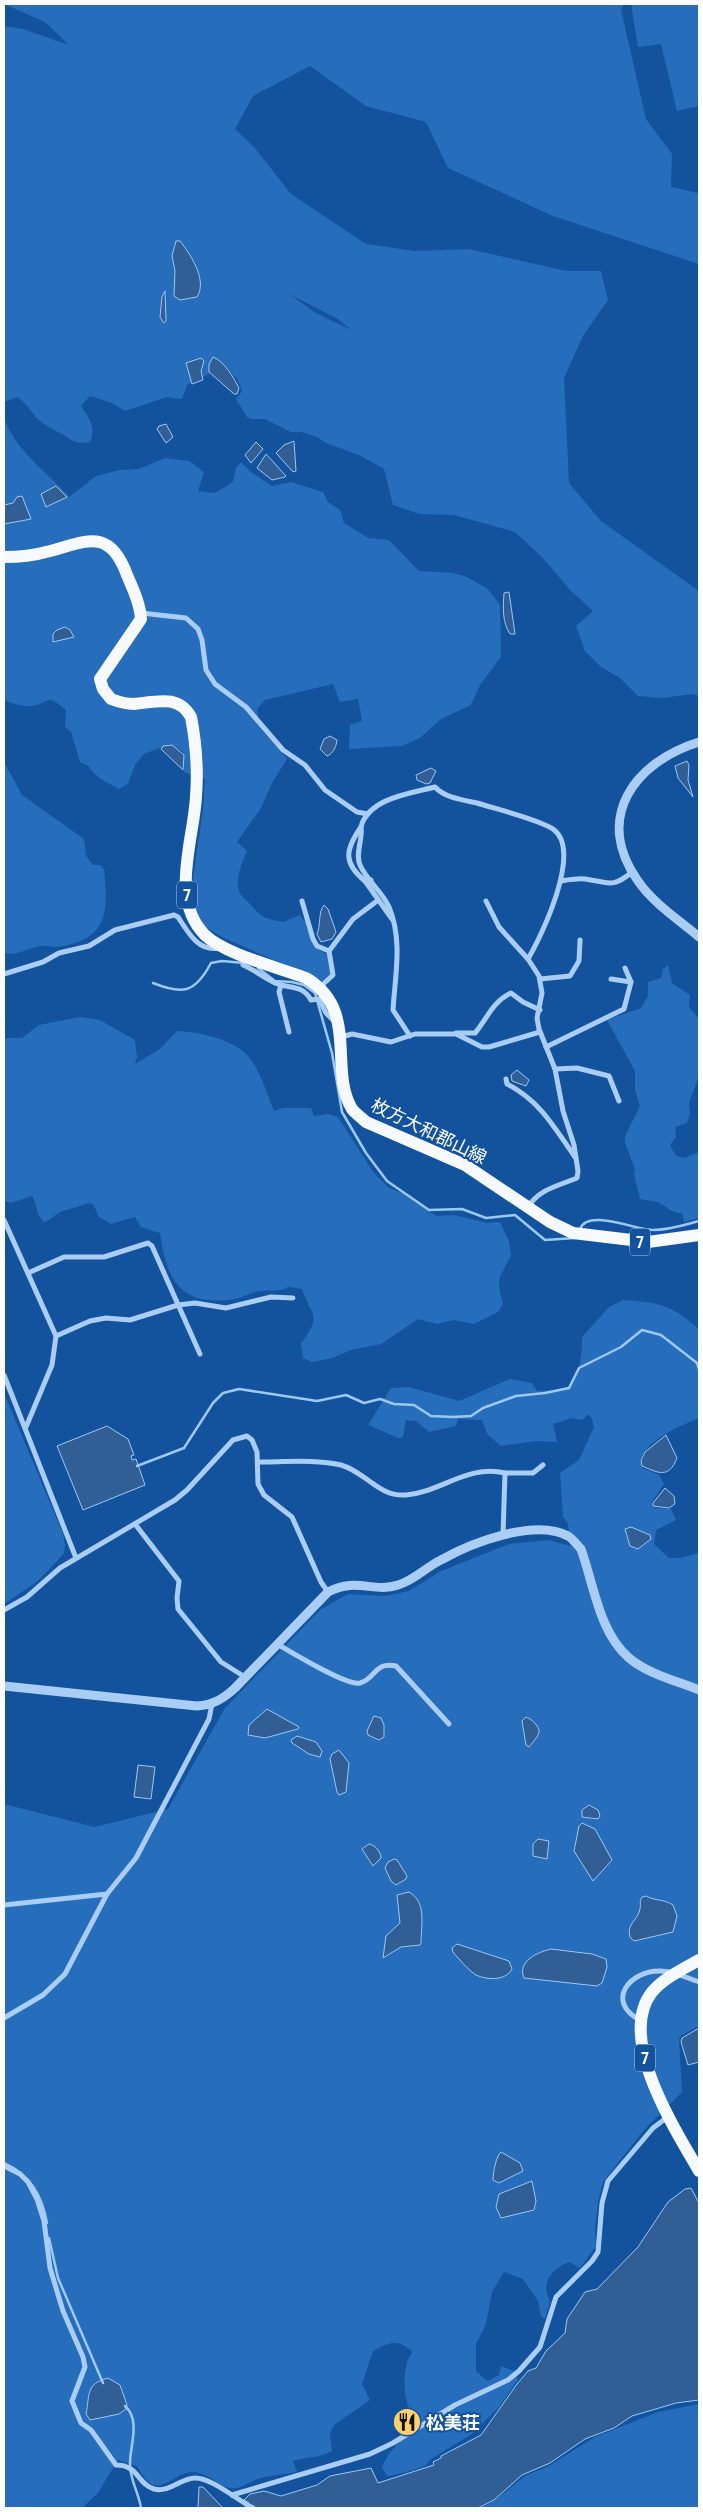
<svg xmlns="http://www.w3.org/2000/svg" width="703" height="2512" viewBox="0 0 703 2512" font-family="'Roboto Condensed','Noto Sans JP',sans-serif">
	<style>
		.green { fill: #266dbb; fill-rule: evenodd }
		.water { fill: #315f95; stroke: #9cc8f6 }
		.lines { fill: none; stroke-linecap: round; stroke-linejoin: round }
		.stream { stroke: #9cc8f6; stroke-width: 2.5 }
		.minor { stroke: #a9cdf4; stroke-width: 5 }
		.tertiary { stroke: #a9cdf4; stroke-width: 9 }
		.primary { stroke: #f6faff; stroke-width: 12 }
		.labels { text-anchor: middle; dominant-baseline: central; stroke-width: 4; stroke-linejoin: round; paint-order: stroke }
		.shield { fill: #13539d; stroke: #b8cbe2; stroke-width: 1 }
		.shield-label { font-size: 16px; font-weight: bold; fill: #fff }
		.street-label { font-size: 18px; fill: #fff; stroke: #13539d }
		.poi-label { font-size: 18px; font-weight: bold; fill: #fff; stroke: #13539d; text-anchor: start }
	</style>
	<rect width="100%" height="100%" fill="#13539d"/>
	<g class="green">
		<path d="M4,4H624L621,10L646,119L672,154L671,187L699,193V264L553,216L448,168L426,122L366,106L310,66L253,96L235,129L254,147L291,194L366,244L415,251L469,249L566,271H601L608,300L583,336L564,378L569,483L601,521L699,591V697L694,694L661,698L638,696L620,678L601,667L585,651L576,626L593,611L570,590L543,558L515,532L454,515L420,514L393,505L384,469L361,456L326,443L317,437L302,432H291L265,419H251L247,417L236,399L242,391L238,380L225,366L187,385L182,399L167,397L125,411L112,403L90,396L81,406C90,419 96,426 90,442C76,445 74,441 62,434C53,429 44,426 36,417C29,409 26,403 17,397L4,402V26L23,29L69,45L45,22ZM289,294L338,319L351,330L316,313Z"/>
		<path d="M631,4H699V106L677,111L661,44L638,47Z"/>
		<path d="M4,417C15,451 47,471 69,497L96,476L120,470L139,469L165,458L189,461L204,472L198,491L215,493L233,482L236,468L241,462L251,472L272,486L291,482L323,492L328,502L340,510L344,523L368,538L389,540L419,571L453,573L467,577L488,589L500,605L501,657L480,685L471,705L441,719L420,738L402,746L349,749L350,725L362,721L358,699L340,702L333,684L265,700L257,709L260,728L287,759L272,783L261,808L237,842L247,851C242,863 232,884 242,896C244,899 248,901 250,904C261,918 266,919 283,922L300,915C315,931 303,943 328,955L331,974L322,981L224,938L205,927L196,911L192,885L203,809L205,779L184,772L183,752L170,744L144,754L135,765L128,784L119,789C109,783 94,778 89,766L80,762L71,732L65,727L66,710C46,692 50,703 31,706C23,707 11,703 4,700Z"/>
		<path d="M4,762L22,795L84,839L86,856L93,865H100L104,869C109,914 107,941 56,947C51,947 46,945 41,946C27,948 18,956 4,953Z"/>
		<path d="M668,965L672,983L690,995L689,1007L699,1019L698,1078L689,1103L690,1113L687,1123L675,1127L676,1137L670,1145L676,1156L684,1158L699,1152V1218L684,1222L682,1213C668,1213 668,1205 656,1202C650,1200 646,1201 640,1199L634,1174L635,1169L625,1143V1136L640,1106L635,1090V1071L607,1020L641,1008L648,996V982L661,978L663,969Z"/>
		<path d="M80,1017L100,1020L135,1040L137,1057L135,1064L160,1049L177,1031C199,1032 234,1039 249,1057C261,1072 267,1094 274,1111L283,1108H311L314,1116L328,1114L338,1117L374,1173L389,1188L402,1193L436,1216L454,1215L487,1223L500,1222L509,1241L511,1256L500,1276L499,1287L503,1304L498,1312L474,1324L454,1320L437,1324L418,1319L381,1344L351,1350L332,1358L312,1362L303,1358L301,1344C322,1313 313,1320 302,1289L289,1287C278,1293 271,1289 259,1291C249,1293 240,1299 229,1300C179,1305 166,1278 160,1233L141,1227L135,1217L111,1224L99,1217L93,1204L88,1203C79,1207 72,1208 63,1211C56,1213 51,1220 44,1222C35,1214 38,1205 32,1196L11,1203L4,1201V1038H22L39,1025Z"/>
		<path d="M623,1300C661,1303 670,1304 699,1329V1418C677,1428 651,1437 640,1459L642,1468L659,1475L664,1484L651,1503L653,1508L671,1509L676,1520L656,1530L654,1544L669,1558H680L699,1553V2026L682,2035L679,2039L682,2092L644,2130L603,2182L598,2202L595,2228L596,2246L580,2268L569,2262C552,2269 540,2282 550,2301L545,2319L541,2316L538,2301L523,2279L504,2272L492,2292L486,2324L476,2344V2371L487,2381L499,2375L501,2366L516,2372L518,2380L498,2408L472,2434L431,2459L425,2466L404,2473L387,2476L382,2467L388,2455L416,2423C404,2402 402,2385 407,2362C408,2358 411,2356 412,2351C397,2339 390,2342 373,2351L362,2384L370,2400L334,2425L330,2433L332,2451C320,2458 306,2457 293,2461L297,2472C283,2475 268,2475 255,2480C247,2483 239,2490 230,2488C216,2485 206,2471 191,2472C169,2474 157,2505 137,2466L118,2460L98,2493L82,2508H4V1804L94,1827L168,1809L225,1708L320,1610L348,1594L385,1596L409,1591L441,1571L509,1544L549,1540L570,1546L568,1524L563,1517L560,1473L579,1460L594,1427L592,1419L589,1414L582,1420L572,1418L553,1424L557,1442L536,1441L501,1446L487,1434L482,1420L458,1419L456,1426L429,1432L416,1421L406,1420L403,1437L398,1438L368,1425L391,1388L409,1387L459,1401L510,1379L532,1383L537,1391L569,1389C580,1373 582,1356 582,1337L609,1307Z"/>
		<path d="M4,1393L63,1534L65,1545L64,1553L57,1561L38,1581L4,1604Z"/>
		<path d="M699,2404V2508H481L491,2503L525,2476L549,2466L595,2437L658,2412Z"/>
	</g>
	<g class="water">
		<path d="M176,241H180C190,254 208,280 197,297L180,300L174,296L175,271L172,256Z"/>
		<path d="M165,291L166,321L164,323L160,317L162,297Z"/>
		<path d="M213,357C224,361 234,378 239,388L237,394H234L209,372V364Z"/>
		<path d="M201,358L204,361L201,371L203,380L192,384L186,363Z"/>
		<path d="M166,424L173,437L166,443L157,429L159,426Z"/>
		<path d="M294,441L296,471L293,472L276,453L284,445Z"/>
		<path d="M256,442L263,449L251,463L245,455Z"/>
		<path d="M266,454L286,476L285,477L272,480L257,468Z"/>
		<path d="M56,486L67,497L46,507L41,494Z"/>
		<path d="M22,496L31,519L4,524V505L13,503L17,497Z"/>
		<path d="M509,592L515,634H510C502,622 503,607 504,593Z"/>
		<path d="M65,627L70,630L74,637L53,642V634L57,630Z"/>
		<path d="M330,736L337,740C337,745 333,754 327,756L320,749L324,739Z"/>
		<path d="M172,745L184,755L183,770L161,749L163,746Z"/>
		<path d="M687,761L689,765L688,780L693,797L678,778L675,766Z"/>
		<path d="M431,768L436,771L430,783L426,784L417,780L416,775Z"/>
		<path d="M324,905L328,909L336,932L332,939L321,942L317,934C321,925 318,912 324,905Z"/>
		<path d="M517,1070L529,1080L526,1086L512,1081L511,1075Z"/>
		<path d="M107,1426L128,1439L134,1455L131,1456L132,1460L136,1459L145,1485L83,1510L57,1446Z"/>
		<path d="M666,1435L677,1458C669,1479 658,1473 642,1466L641,1460L645,1452Z"/>
		<path d="M665,1488L674,1496L675,1504L669,1508L653,1506V1503Z"/>
		<path d="M631,1527L650,1535L651,1539L638,1549L630,1546L625,1529Z"/>
		<path d="M267,1709L299,1727L298,1729L265,1738L248,1735L249,1725Z"/>
		<path d="M374,1716L381,1718L384,1725V1737L379,1740L368,1735L367,1731Z"/>
		<path d="M526,1717C530,1718 540,1726 539,1732C538,1737 532,1743 529,1747L526,1745L522,1721Z"/>
		<path d="M297,1736L316,1742L322,1751L320,1757L309,1754L292,1743L291,1740Z"/>
		<path d="M339,1750L349,1763L346,1792L339,1795L337,1792L330,1759L332,1754Z"/>
		<path d="M138,1765L155,1767L151,1799L134,1797Z"/>
		<path d="M589,1805L598,1810L600,1816L598,1819L582,1817V1810Z"/>
		<path d="M582,1823L595,1829L612,1860L593,1881L574,1851L579,1826Z"/>
		<path d="M538,1839L549,1841L547,1859L533,1856V1844Z"/>
		<path d="M369,1844C375,1845 381,1852 381,1858L373,1866L362,1849Z"/>
		<path d="M394,1859L397,1860L407,1876L406,1879L396,1885L391,1881L385,1868L388,1862Z"/>
		<path d="M409,1892C427,1902 421,1925 421,1943L420,1945L401,1947L383,1958L386,1936L400,1923L397,1895Z"/>
		<path d="M646,1896C655,1901 664,1899 673,1905L677,1916L673,1932L634,1941L630,1937C626,1924 638,1920 640,1909C641,1904 639,1902 642,1897Z"/>
		<path d="M457,1944L509,1961L512,1969C506,1981 487,1980 476,1975C468,1970 459,1959 453,1952L452,1948Z"/>
		<path d="M551,1949L592,1954L606,1959L607,1967L602,1983L597,1986L524,1978C517,1961 538,1952 551,1949Z"/>
		<path d="M699,2028V2062L688,2065L681,2042L682,2038Z"/>
		<path d="M501,2152L520,2163L523,2171L499,2183L493,2180C493,2173 496,2156 501,2152Z"/>
		<path d="M532,2181L536,2201L534,2210L501,2218L496,2207L499,2194Z"/>
		<path d="M691,2188L699,2203V2400L676,2403L632,2416L614,2428L585,2439L550,2463L522,2475L494,2500L478,2508H244L249,2503L244,2500L250,2494L264,2491L281,2496L317,2485L330,2476L371,2468L378,2483L434,2465L433,2462L441,2458V2456L481,2435L517,2384L528,2371L536,2368L546,2351L565,2333L567,2319L585,2292L597,2289L638,2247L668,2202L685,2189Z"/>
		<path d="M108,2378L120,2385L127,2405L126,2409L119,2414L90,2420L86,2414C90,2395 85,2384 108,2378Z"/>
		<path d="M199,2487H203L223,2508H198Z"/>
	</g>
	<g class="lines">
		<g class="stream">
			<path d="M258,968L275,981L292,982L304,985L315,993L332,1053L342,1112L366,1153L387,1181L429,1210L462,1209L486,1218L515,1215L545,1240L575,1238"/>
			<path d="M153,983C183,995 195,993 211,963L222,961L244,963"/>
			<path d="M580,1229C588,1208 635,1230 653,1230C669,1230 684,1225 699,1221"/>
			<path d="M137,1466L184,1448L213,1403L223,1393L239,1389L317,1401L346,1395L364,1403L380,1399L394,1404L414,1405L431,1416L453,1417L471,1416L483,1408L516,1396L545,1393L569,1388L579,1368L621,1347L642,1330L661,1335L697,1363L699,1369"/>
			<path d="M4,2163C30,2175 42,2195 47,2223"/>
			<path d="M49,2238L58,2278L103,2383"/>
			<path d="M125,2406C141,2420 130,2446 130,2463C129,2478 139,2493 141,2508"/>
		</g>
		<g class="minor">
			<path d="M141,613L186,618L198,629L202,640L206,670L215,684L246,707L283,750L305,765L325,790L357,812L368,814"/>
			<path d="M361,827C345,850 343,863 365,881L371,880"/>
			<path d="M365,881L392,919"/>
			<path d="M561,881C568,880 577,878 585,879C608,882 612,889 632,872"/>
			<path d="M302,901L313,939L317,946L329,951L333,975L320,987"/>
			<path d="M486,901L499,927L528,959L539,976L542,993L537,1018L539,1029L555,1069L563,1111L574,1145L578,1171L577,1178C558,1186 539,1189 528,1207"/>
			<path d="M329,951L353,919L377,901"/>
			<path d="M243,965C255,970 264,978 275,983C289,989 302,984 311,1000L319,999L326,1013L334,1021"/>
			<path d="M4,974L43,962L59,953L89,946L115,930L174,915L178,917C188,932 198,952 219,948"/>
			<path d="M540,979L570,976L579,961L580,940"/>
			<path d="M611,979L631,982"/>
			<path d="M281,985L279,992L289,1032"/>
			<path d="M456,1033H475C487,1019 492,1002 511,993L523,1002L540,1010"/>
			<path d="M410,1036L393,1010C395,976 403,940 389,907C382,891 367,881 360,865C355,854 363,839 361,827C368,798 412,793 435,787C445,798 463,800 477,803C496,809 538,819 553,829C583,850 542,935 528,959"/>
			<path d="M341,1037L352,1034L391,1042L415,1034H456L482,1047H489L540,1032"/>
			<path d="M546,1047L624,1009L631,982L625,968"/>
			<path d="M555,1069L577,1068L609,1076L619,1101"/>
			<path d="M506,1079L507,1084C540,1101 554,1127 575,1157"/>
			<path d="M4,1220L56,1336L52,1365L26,1427"/>
			<path d="M28,1273L64,1257H104L148,1243L152,1246L200,1354"/>
			<path d="M56,1336L90,1321L106,1318L130,1320L178,1305L195,1303L226,1308L271,1297L293,1298"/>
			<path d="M4,1375L76,1558"/>
			<path d="M258,1462C283,1462 317,1459 341,1465C366,1472 378,1497 406,1495C441,1492 468,1464 505,1473L503,1535"/>
			<path d="M505,1473H533L543,1465"/>
			<path d="M135,1524L179,1581L177,1598L178,1609L221,1662L245,1677"/>
			<path d="M4,1610L27,1597L60,1568L175,1500L187,1490L233,1440L247,1436L252,1440L257,1452L258,1484L264,1495L292,1517L321,1582L328,1592"/>
			<path d="M277,1644C291,1652 346,1686 360,1683C376,1679 374,1661 396,1666L449,1724"/>
			<path d="M4,1905L107,1894"/>
			<path d="M4,2018L43,1995L65,1974L107,1894L136,1858L209,1719L212,1704"/>
			<path d="M640,2020C605,2002 629,1970 661,1971C674,1971 687,1978 699,1982"/>
			<path d="M4,2166L20,2174L28,2182L37,2199L44,2221L50,2268L63,2311L83,2357L85,2367L72,2401L81,2423L91,2430L116,2465C139,2465 137,2484 154,2489C169,2493 181,2478 195,2478C212,2478 237,2500 253,2508"/>
			<path d="M232,2495L370,2454L393,2443L455,2405L508,2380L519,2371L540,2347L556,2297L592,2261L598,2252L602,2203L608,2181L653,2128L669,2116"/>
		</g>
		<g class="tertiary">
			<path d="M699,742C635,762 593,817 638,881C653,903 679,920 699,937"/>
			<path d="M4,1686L197,1706C213,1705 223,1699 235,1688L328,1592C356,1577 374,1593 398,1585C415,1580 426,1567 441,1560C471,1543 535,1518 568,1536C573,1539 577,1545 581,1549C594,1585 599,1632 629,1658C648,1674 677,1681 699,1690"/>
		</g>
		<g class="primary">
			<path d="M4,557C18,557 32,556 46,552C86,542 109,526 127,575C133,589 140,604 141,619L100,679L103,689L111,699C119,702 126,704 134,704C156,702 178,694 191,717C196,743 198,770 196,796C194,840 169,899 205,935C224,954 280,968 306,978C360,1010 328,1069 352,1109C356,1114 362,1118 366,1122L465,1165L550,1222L573,1233L648,1242L699,1235"/>
			<path d="M699,1960C683,1969 664,1978 652,1992C616,2038 675,2129 699,2171"/>
		</g>
	</g>
	<defs>
		<symbol id="restaurant-disc" viewBox="-11 -11 22 22"><circle r="9.5" fill="#ffd16c" stroke="#13539d"/><path d="M-5-6h1v4h1v-4h1v4h1v-4h1v5L-1.5 .5V6h-2V.5L-5-1ZM5-6V6H3V1.5H1.5Q1.5-4 5-6Z" fill="#111"/></symbol>
	</defs>
	<g fill-rule="evenodd">
		<use href="#restaurant-disc" x="391" y="2406" width="32" height="32"/>
	</g>
	<g class="labels">
		<g class="shield">
			<rect x="177" y="881.5" width="20" height="27" rx="4"/>
			<rect x="630" y="1228.5" width="20" height="27" rx="4"/>
			<rect x="635" y="2044.5" width="20" height="27" rx="4"/>
		</g>
		<g class="shield-label">
			<text x="187" y="895">7</text>
			<text x="640" y="1242">7</text>
			<text x="645" y="2058">7</text>
		</g>
		<g class="street-label">
			<text transform="translate(429 1131) rotate(26)">枚方大和郡山線</text>
		</g>
		<g class="poi-label">
			<text x="426" y="2422">松美荘</text>
		</g>
	</g>
	<rect width="703" height="2512" fill="none" stroke="#ffffff" stroke-width="10"/>
</svg>
